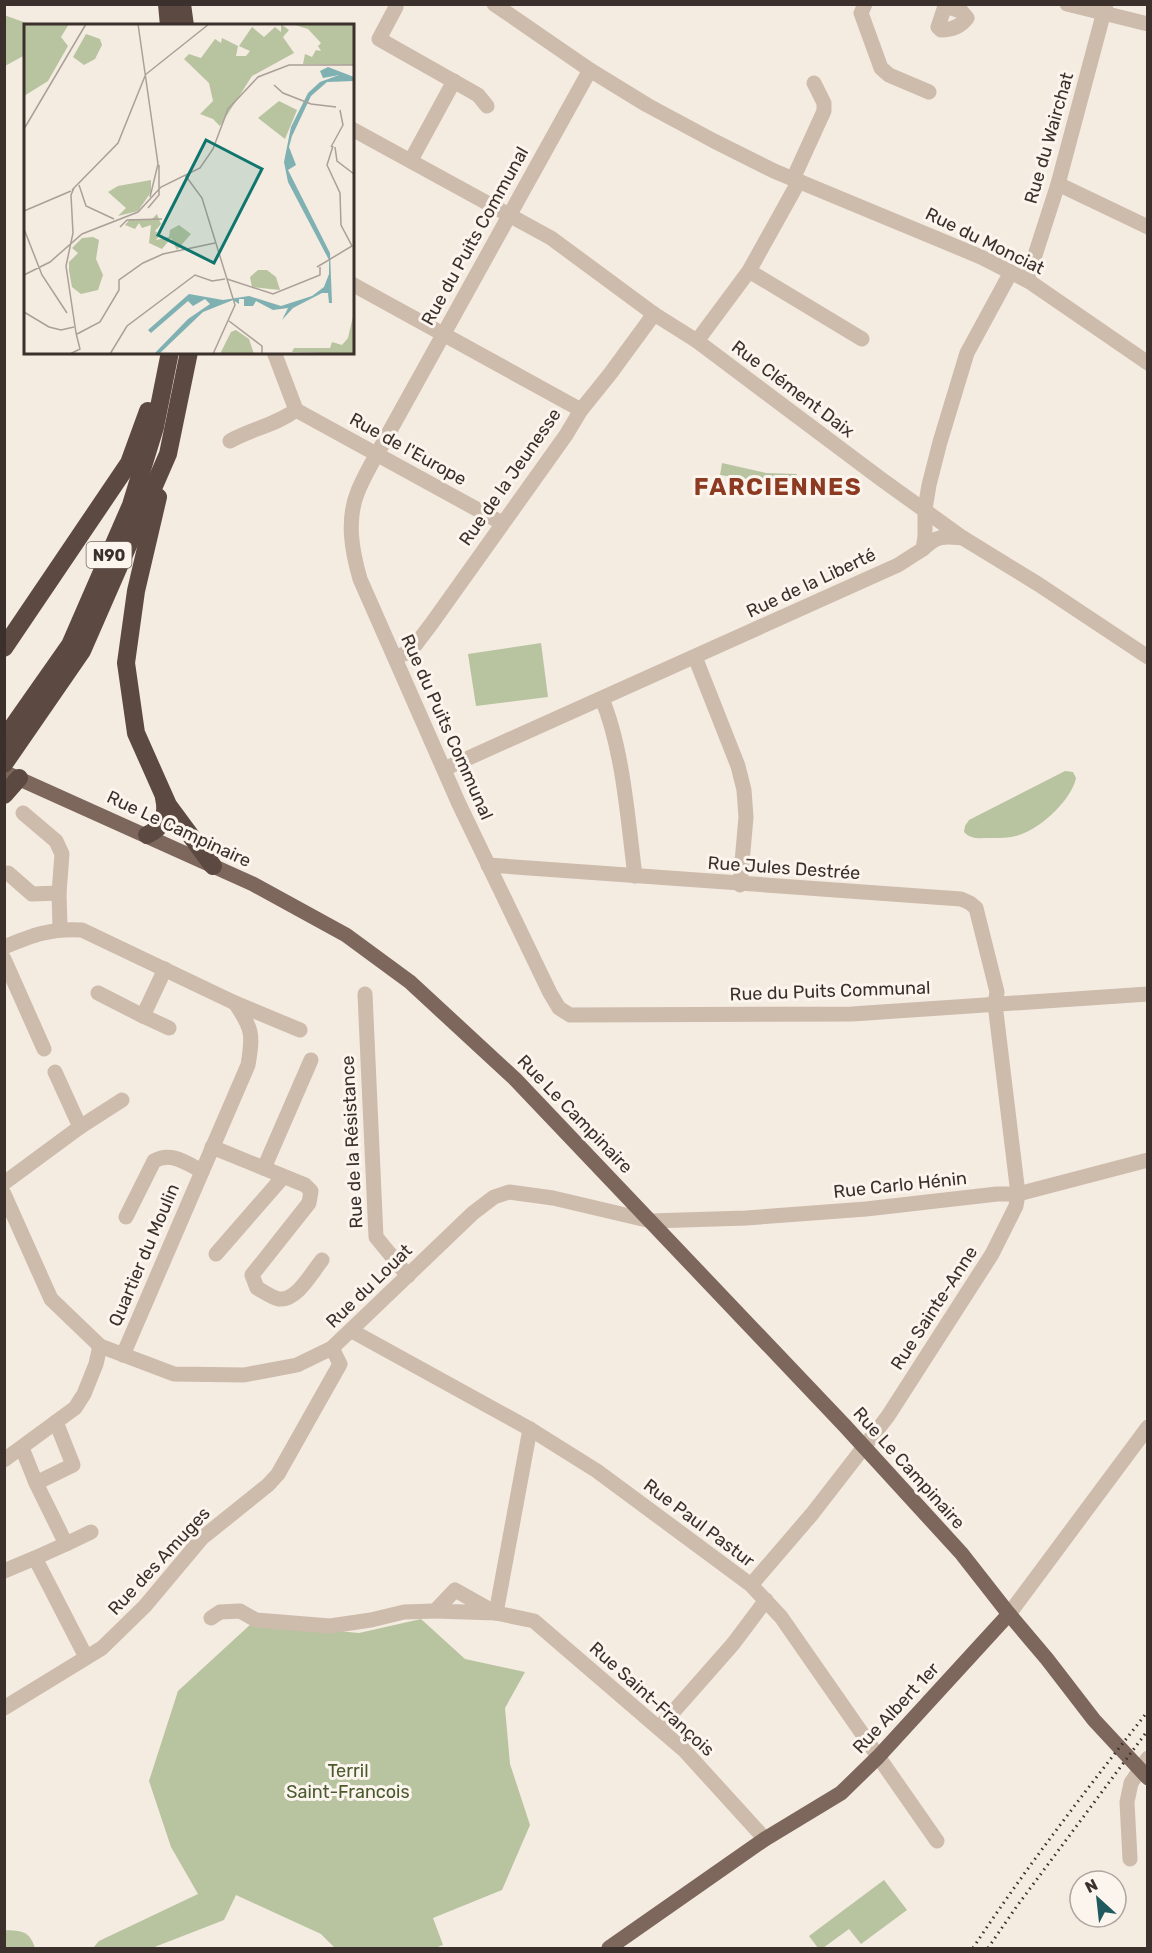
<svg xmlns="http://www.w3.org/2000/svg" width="1152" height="1953" viewBox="0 0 1152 1953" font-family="Rubik,sans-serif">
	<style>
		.green { fill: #b8c4a0 }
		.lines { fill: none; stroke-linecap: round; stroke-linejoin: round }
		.minor { stroke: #cdbbac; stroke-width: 15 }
		.major { stroke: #7d675c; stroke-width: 15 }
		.highway { stroke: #5c4a42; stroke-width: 18 }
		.rail { stroke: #3b302b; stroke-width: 3; stroke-dasharray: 1.5 4.5; stroke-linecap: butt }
		.labels { text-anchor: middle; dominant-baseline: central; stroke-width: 6; stroke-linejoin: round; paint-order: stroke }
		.shield { fill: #fbf5ee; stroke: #756b66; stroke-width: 1.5 }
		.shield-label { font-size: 16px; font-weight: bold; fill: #3b302b }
		.street-label { font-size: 18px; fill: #3b302b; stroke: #fbf5ee }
		.park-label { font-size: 18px; fill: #4a5a2e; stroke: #fbf5ee }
		.district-label { font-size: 24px; font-weight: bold; letter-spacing: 1.5px; fill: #8c3b22; stroke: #fbf5ee }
		.inset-road { fill: none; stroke: #aaa098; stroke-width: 1.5 }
		.view { fill: #0f766e; fill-opacity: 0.15; stroke: #0f766e; stroke-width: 3 }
		.inset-edge { fill: none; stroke: #3b302b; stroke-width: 3 }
	</style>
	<rect width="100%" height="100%" fill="#f4ebe1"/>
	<g class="green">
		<path d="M4,15L32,25L26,26L25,55L5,66Z"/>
		<path d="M722,463L766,473L797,474L792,495L765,482L720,475Z"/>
		<path d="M541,643L548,697L476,706L468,654Z"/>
		<path d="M1065,771L1073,772L1076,778C1071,800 1043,826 1022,834C1012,838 1001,838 990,838C981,838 971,840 964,832L965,826L969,820Z"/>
		<path d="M421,1619L465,1659L525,1672L505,1708L510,1764L530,1825L502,1890L433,1918L443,1945L435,1948H335L321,1934L236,1895L224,1920L152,1948H93L99,1941L198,1894L171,1847L149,1781L178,1691L252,1623L359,1633Z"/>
		<path d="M884,1880L907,1910L861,1944L849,1929L823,1948H818L809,1936Z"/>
		<path d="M4,1930C22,1931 29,1930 35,1948H5Z"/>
	</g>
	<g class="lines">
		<g class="minor">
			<path d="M494,4L590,70L647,105L714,141L774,171L981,257L1030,282L1148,363"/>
			<path d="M865,4L861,13L881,68L889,75L929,92"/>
			<path d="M1067,4L1148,24"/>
			<path d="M945,6L961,11L967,18C961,26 952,30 941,30L938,27L945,6L946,4"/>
			<path d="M396,7L379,39L478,95L487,106"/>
			<path d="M590,70L377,454C370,466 363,479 358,491C346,520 352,551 360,579L459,804L550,993L559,1008L570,1015L852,1014L1148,994"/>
			<path d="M352,129L551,238L654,314L697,341L881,479L963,538L1038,584L1148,657"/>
			<path d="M411,160L454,81"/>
			<path d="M793,179L824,111V103L814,83"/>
			<path d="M1058,184L1148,227"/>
			<path d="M749,271L862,339"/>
			<path d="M1027,280L1058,184L1106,4"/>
			<path d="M352,284L581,410"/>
			<path d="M697,341L749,271L799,181"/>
			<path d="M296,410L502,523"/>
			<path d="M230,441C251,429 276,425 296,410L274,352"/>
			<path d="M923,549C937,535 944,536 963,538"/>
			<path d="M395,657L410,652L432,623L566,435L581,410L610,374L654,314"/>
			<path d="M695,657L738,766L744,790L746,817L740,885"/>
			<path d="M602,699C623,749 628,821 635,876"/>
			<path d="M444,769L898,565L923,549L925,537V509L929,485L940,442L967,353L1011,272"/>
			<path d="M23,813L56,841L62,854L59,893L60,928"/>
			<path d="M488,865L961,899L970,903L976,908L997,992L995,1004L1018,1194L1016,1206L992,1254L888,1416L812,1514L751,1585"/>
			<path d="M8,873L32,894L59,893"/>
			<path d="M4,947C33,935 51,928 82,930L235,1003C253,1029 253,1035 248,1065L123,1355"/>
			<path d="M4,959L44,1049"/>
			<path d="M98,993L143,1016L165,969"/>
			<path d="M365,994L376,1237L408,1276"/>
			<path d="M235,1003L300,1030"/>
			<path d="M143,1016L169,1028"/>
			<path d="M80,1127L122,1100"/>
			<path d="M212,1147L305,1185L311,1191L309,1203L252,1275L257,1288C263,1291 272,1298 279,1299C297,1301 312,1272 322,1260"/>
			<path d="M264,1168L311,1060"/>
			<path d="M4,1183L80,1127L55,1072"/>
			<path d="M4,1194L51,1299L100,1346L174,1374L244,1375L297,1365L332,1348L473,1213L494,1197L509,1192L553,1198L651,1221L746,1218L866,1209L997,1194H1018L1148,1160"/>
			<path d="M126,1217L154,1161C171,1151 186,1163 202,1171"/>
			<path d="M216,1254L283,1177"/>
			<path d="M352,1331L530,1429L597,1471L751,1585L781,1617L937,1841"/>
			<path d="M530,1429L496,1613L534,1621L684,1750L765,1839"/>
			<path d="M22,1448L36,1483L66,1544L35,1558"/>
			<path d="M4,1460L75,1408L84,1394L96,1364L100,1346"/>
			<path d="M36,1483L73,1465L56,1422"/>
			<path d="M66,1544L91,1532"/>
			<path d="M4,1571L35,1558L86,1657"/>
			<path d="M455,1590L496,1613L435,1611Z"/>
			<path d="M1009,1614L1148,1427"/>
			<path d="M211,1618L220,1612L240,1611L256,1620L330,1626L371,1620L404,1612L435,1611"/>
			<path d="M4,1708L102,1648L145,1606L202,1538L268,1485L278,1474L340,1364L332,1348"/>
			<path d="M659,1728L733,1644L766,1600"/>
			<path d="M1130,1859L1127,1802L1131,1783L1148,1758"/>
		</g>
		<g class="major">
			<path d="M4,772L253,884L346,935L410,982L515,1079L845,1426L962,1554L1009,1614L1047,1659L1094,1720L1148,1778"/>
			<path d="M609,1948L765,1839L841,1793L878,1757L1009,1614"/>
		</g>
		<g class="highway">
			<path d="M167,4L169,26"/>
			<path d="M182,4L185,26"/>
			<path d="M158,497L136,591L126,663L136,733L168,805L213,866"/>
			<path d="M4,648L129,463L148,411"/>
			<path d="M4,739L70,645L131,505L155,427L170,352"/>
			<path d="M4,764L82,651L168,454L189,352"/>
			<path d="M4,795L19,778"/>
			<path d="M147,835C163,828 168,815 164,798"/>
		</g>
		<g class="rail">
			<path d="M973,1948C1027,1866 1087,1789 1148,1711"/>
			<path d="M988,1948L1017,1906L1148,1730"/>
		</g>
	</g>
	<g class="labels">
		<rect class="shield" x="86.5" y="542" width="45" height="26" rx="4.5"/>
		<g class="shield-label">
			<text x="109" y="555">N90</text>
		</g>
		<g class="street-label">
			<text transform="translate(1049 138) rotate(-74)">Rue du Wairchat</text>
			<text transform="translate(475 236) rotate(-61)">Rue du Puits Communal</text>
			<text transform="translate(985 241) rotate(26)">Rue du Monciat</text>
			<text transform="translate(793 389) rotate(37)">Rue Clément Daix</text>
			<text transform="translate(408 449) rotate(29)">Rue de l'Europe</text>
			<text transform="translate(510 477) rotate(-55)">Rue de la Jeunesse</text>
			<text transform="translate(811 583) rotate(-25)">Rue de la Liberté</text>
			<text transform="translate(447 727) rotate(66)">Rue du Puits Communal</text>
			<text transform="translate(179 829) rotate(25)">Rue Le Campinaire</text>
			<text transform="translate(784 868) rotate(4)">Rue Jules Destrée</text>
			<text transform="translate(830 991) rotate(-2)">Rue du Puits Communal</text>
			<text transform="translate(575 1114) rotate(46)">Rue Le Campinaire</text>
			<text transform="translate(352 1142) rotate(-93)">Rue de la Résistance</text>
			<text transform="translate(900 1185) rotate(-6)">Rue Carlo Hénin</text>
			<text transform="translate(144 1255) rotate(-67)">Quartier du Moulin</text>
			<text transform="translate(369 1286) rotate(-44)">Rue du Louat</text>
			<text transform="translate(934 1308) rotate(-57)">Rue Sainte-Anne</text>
			<text transform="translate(909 1468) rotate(48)">Rue Le Campinaire</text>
			<text transform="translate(699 1523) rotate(37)">Rue Paul Pastur</text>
			<text transform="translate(159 1561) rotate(-47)">Rue des Amuges</text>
			<text transform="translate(652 1699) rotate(42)">Rue Saint-François</text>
			<text transform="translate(896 1708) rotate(-47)">Rue Albert 1er</text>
		</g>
		<g class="park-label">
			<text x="348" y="1771">Terril<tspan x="348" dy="21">Saint-Francois</tspan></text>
		</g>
		<g class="district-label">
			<text x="778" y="487">FARCIENNES</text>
		</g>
	</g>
	<g transform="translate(24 24)">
		<rect width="330" height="330" fill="#f4ebe1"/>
		<path d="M0,0H45L37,13L44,22L24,57L0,72ZM257,0L265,6L259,13L270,29L228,52L196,102L189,95L176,90L189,77L185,59L160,35L165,30L177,34L191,15L197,19L198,14L214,22L212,32H222L226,27L215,22L228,3L240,13L251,3L257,8ZM268,0H330V41L279,40L281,30L288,33L292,26L297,27L294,22L297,19L284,5ZM62,10L76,15L78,21L71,35L60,41L49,33ZM255,77L273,86L261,115L234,94ZM127,156V168L114,187L94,192L102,184L84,168L94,162ZM133,190L137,200L131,207L136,211L132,216L145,213L146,206L155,201L167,210L153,226L147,214L138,225L125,219L127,201L118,204L115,199L111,205L101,201L106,195H128ZM69,213L75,216L72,235L79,251L74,266L57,270L48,263L45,247V238L54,229L48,224L58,214ZM234,246H243L252,253L256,266L228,263L226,253ZM330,288V330L268,328L270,324H306L308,318L318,321L324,314ZM212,306L225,315L230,330H196L207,308Z" fill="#b8c4a0"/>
		<path d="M304,43L330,53V57L303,58L287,72L268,112L265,123L272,141L264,146L306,229L308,279H305L304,269H298L269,284L258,296L264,284L249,286L232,277L229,282H220V275H215V280L209,276L179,288L135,330H130L164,295L186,280L181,275L169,282L164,277L127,309L124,306L165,270L199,276L225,272L257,282L288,272L300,263L305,250V236L264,158L260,138L267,103L284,69L296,58L315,51L299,54L296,47Z" fill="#7fb0b2"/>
		<path class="inset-road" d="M114,0L134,140L126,173M121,51L185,0M250,61L259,69L287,80L312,83M0,105L62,0M307,123L319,101L316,86M311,123L313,137L330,150M161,151L178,174L211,281L189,330M55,161L62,182L90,195M50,164L47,171L49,209L42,242L52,309M48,166L94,119L121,52M124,184L135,171V141M0,187L47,167M96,203L103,196L138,195M0,205L18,251L43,289M293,243L328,222L317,201L316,169L303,141L309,122M0,251L26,238L58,210L114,188L137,163L176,144L189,125L204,85L234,53L265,41H330M203,255L249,270L296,251V243M0,288L25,303L37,306L50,303M205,297L238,322V330M53,310L76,298L95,266V256L119,239L139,230L191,219M46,330L56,325L52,309M86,330L103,302L171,251L188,257L201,255"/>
		<path class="view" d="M182,116L238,145L190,239L134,211Z"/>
		<rect width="330" height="330" class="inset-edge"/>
	</g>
	<rect width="1152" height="1953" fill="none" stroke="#3b302b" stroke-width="12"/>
	<g transform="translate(1098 1899) rotate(333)"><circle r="28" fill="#fbf5ee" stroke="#aea6a0" stroke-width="1.5"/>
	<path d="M0-4.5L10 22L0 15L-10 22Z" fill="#1f5a5e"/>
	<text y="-9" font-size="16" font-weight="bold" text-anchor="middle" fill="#3b302b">N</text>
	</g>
</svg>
